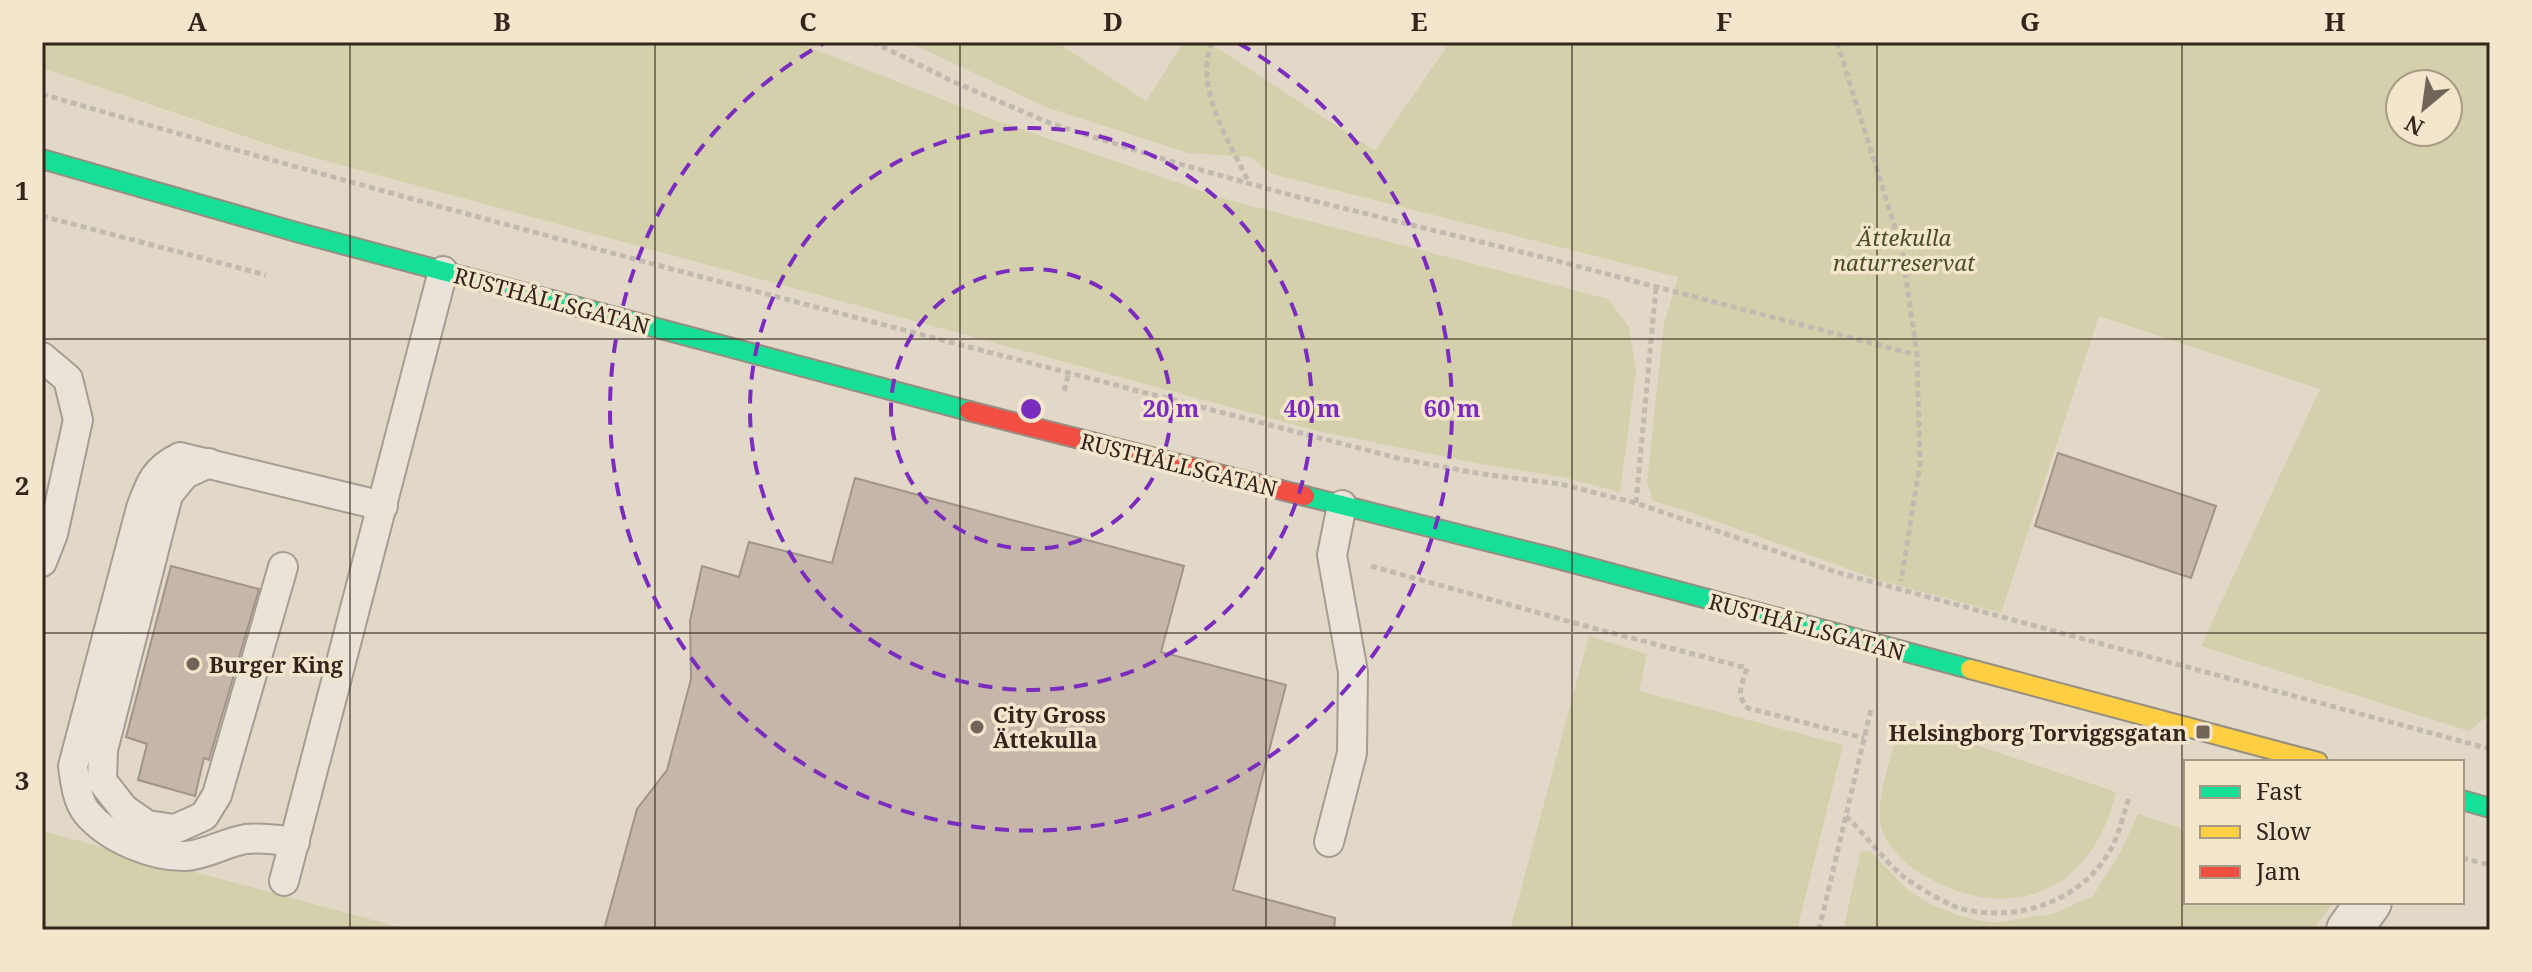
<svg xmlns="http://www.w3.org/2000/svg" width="2532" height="972" viewBox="0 0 2532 972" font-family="'Noto Serif',serif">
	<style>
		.green { fill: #d3d0ab; fill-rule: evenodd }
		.building { fill: #c5b6a9; stroke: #a19388; stroke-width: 2 }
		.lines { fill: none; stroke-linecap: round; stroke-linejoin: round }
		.lane-casing { stroke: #a69d92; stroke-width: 32 }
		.street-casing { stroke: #a69d92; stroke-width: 48 }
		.fast-casing { stroke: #968d82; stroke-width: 22 }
		.slow-casing { stroke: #968d82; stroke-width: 22 }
		.jam-casing { stroke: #968d82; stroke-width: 22 }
		.path { stroke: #c2bab1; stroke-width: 5; stroke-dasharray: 6 4; stroke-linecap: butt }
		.lane { stroke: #e9e3da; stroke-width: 28 }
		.street { stroke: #e9e3da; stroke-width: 44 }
		.fast { stroke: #16e098; stroke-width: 18 }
		.slow { stroke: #ffcf43; stroke-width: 18 }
		.jam { stroke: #f24e42; stroke-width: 18 }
		.grid { fill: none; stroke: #33251c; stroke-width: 2; stroke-opacity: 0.55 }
		.ring { fill: none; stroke: #7b2cbf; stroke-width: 4; stroke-dasharray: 14 10 }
		.poi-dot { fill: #706458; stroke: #f3e6cd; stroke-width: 3 }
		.labels { text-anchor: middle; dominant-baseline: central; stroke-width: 7; stroke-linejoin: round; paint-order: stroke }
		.park-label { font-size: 22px; font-style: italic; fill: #474f23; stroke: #f3e6cd }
		.street-label { font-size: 22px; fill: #33251c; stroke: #f3e6cd }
		.poi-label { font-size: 22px; font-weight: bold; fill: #33251c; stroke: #f3e6cd; text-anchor: start }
		.centre { fill: #7b2cbf; stroke: #f3e6cd; stroke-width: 4 }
		.ring-label { font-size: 24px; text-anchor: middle; font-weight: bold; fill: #7b2cbf; stroke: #f3e6cd; stroke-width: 7; stroke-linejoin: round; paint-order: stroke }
		.neatline { fill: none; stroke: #33251c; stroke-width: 3 }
		.grid-label { font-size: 26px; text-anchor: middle; font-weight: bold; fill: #33251c }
	</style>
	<rect width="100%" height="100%" fill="#e2d8c8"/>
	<g class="green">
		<path d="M42,42H796L992,119L1225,199L1608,299L1629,327L1636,371L1620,492L1562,477L1481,464L1318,431L286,150L42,68Z"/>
		<path d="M908,42H1056L1146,101L1184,42H1208L1375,151L1450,42H2490V714L2469,731L2201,646L2320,389L2099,316L2001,613L1879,580L1685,510L1653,501L1647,482L1664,324L1678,277L1272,174L1250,157L1189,153L1048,108ZM2400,84H2448V132H2400Z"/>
		<path d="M1589,636L1647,654L1639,691L1843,745L1797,930H1510Z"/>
		<path d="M1901,720L2116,792C2094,889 2013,927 1925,876C1906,865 1883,845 1880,821C1876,796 1895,746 1901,720Z"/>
		<path d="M2138,814L2186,830V902H2334L2313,930H1843L1861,851H1870L1908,890L1932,905L1960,916L1992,923L2053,914L2093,896L2121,851Z"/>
		<path d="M42,831L410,930H42Z"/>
	</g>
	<g class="building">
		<path d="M2058,453L2216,506L2191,578L2035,526Z"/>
		<path d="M855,478L1184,566L1161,652L1286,685L1233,890L1335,918L1334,930H604L637,809L667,770L691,679L690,621L702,566L739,577L749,542L832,563Z"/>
		<path d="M171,566L259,589L209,760L204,758L195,796L138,780L147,744L126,737Z"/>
	</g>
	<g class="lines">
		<defs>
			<g id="lane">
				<path d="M42,357L68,379L78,420L53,534L42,562"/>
				<path d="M209,463L185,474L168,495L103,750L102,781L124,809L147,825L175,829L204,816L217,795L283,567"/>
				<path d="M295,842C279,840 262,837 246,839C226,842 206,855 186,856C153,857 109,839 87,813C77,801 75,781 73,766L141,508C150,483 155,469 180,457L383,506"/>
				<path d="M1329,842L1352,753L1353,672L1332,555L1342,505"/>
				<path d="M284,881L443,271"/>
			</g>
			<path id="street" d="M2349,930L2369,902"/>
			<g id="fast">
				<path d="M42,159L296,232L969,411"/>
				<path d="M1305,496L1558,559L1970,669"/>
				<path d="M2462,800L2490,808"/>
			</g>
			<path id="slow" d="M1970,669L2318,762"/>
			<path id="jam" d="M969,411L1305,496"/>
		</defs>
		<use href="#lane" class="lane-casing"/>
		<use href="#street" class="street-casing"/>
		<use href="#fast" class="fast-casing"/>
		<use href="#slow" class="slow-casing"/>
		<use href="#jam" class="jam-casing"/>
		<g class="path">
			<path d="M873,42L954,82L1052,124L1176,163L1294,196L1546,258L1917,355"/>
			<path d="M1212,42C1193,88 1230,142 1249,183"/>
			<path d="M1837,42L1902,250L1917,355L1920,463L1901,581"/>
			<path d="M42,94C492,226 947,341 1401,459L1482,474L1560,484L1636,503L1836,572L2490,749"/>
			<path d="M42,216L266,275"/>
			<path d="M1064,391L1069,372"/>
			<path d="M1636,503L1656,287"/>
			<path d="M1371,566L1593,628L1747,668C1742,684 1735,695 1748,708L1864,738"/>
			<path d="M1846,816C1866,835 1884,861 1905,878C1916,886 1946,904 1959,908C2016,924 2084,901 2112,847C2120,831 2124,812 2130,795"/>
			<path d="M2462,858L2490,865"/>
			<path d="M1819,930L1871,709"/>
		</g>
		<use href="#lane" class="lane"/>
		<use href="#street" class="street"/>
		<use href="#fast" class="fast"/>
		<use href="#slow" class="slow"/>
		<use href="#jam" class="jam"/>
	</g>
	<path class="grid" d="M350,42V930M655,42V930M960,42V930M1266,42V930M1572,42V930M1877,42V930M2182,42V930M42,339H2490M42,633H2490"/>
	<g class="ring">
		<circle cx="1031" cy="409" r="140"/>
		<circle cx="1031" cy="409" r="281"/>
		<path d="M1238 43A421 421 0 1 1 824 43"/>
	</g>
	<g class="poi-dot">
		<circle cx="193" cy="664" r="8"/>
		<circle cx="977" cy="727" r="8"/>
		<rect x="2195" y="724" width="16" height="16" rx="4"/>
	</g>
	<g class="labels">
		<g class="park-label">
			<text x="1904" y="237">Ättekulla<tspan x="1904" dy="25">naturreservat</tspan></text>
		</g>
		<g class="street-label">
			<text transform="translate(552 300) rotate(15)">RUSTHÅLLSGATAN</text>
			<text transform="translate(1179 464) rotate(14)">RUSTHÅLLSGATAN</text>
			<text transform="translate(1807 626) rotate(15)">RUSTHÅLLSGATAN</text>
		</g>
		<g class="poi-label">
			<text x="209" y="664">Burger King</text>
			<text x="993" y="714">City Gross<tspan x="993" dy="25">Ättekulla</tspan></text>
			<text x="2187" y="732" text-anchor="end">Helsingborg Torviggsgatan</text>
		</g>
	</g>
	<circle cx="1031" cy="409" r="12" class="centre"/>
	<g class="ring-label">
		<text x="1171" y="417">20 m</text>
		<text x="1312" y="417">40 m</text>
		<text x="1452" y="417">60 m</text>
	</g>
	<rect width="2532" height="972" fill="none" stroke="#f3e6cd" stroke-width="88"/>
	<rect x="2184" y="760" width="280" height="144" fill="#f3e6cd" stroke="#a69986" stroke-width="2"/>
	<rect x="2200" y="786" width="40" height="12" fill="#16e098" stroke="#a69986" stroke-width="2"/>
	<text x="2256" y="800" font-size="24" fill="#33251c">Fast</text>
	<rect x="2200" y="826" width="40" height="12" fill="#ffcf43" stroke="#a69986" stroke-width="2"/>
	<text x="2256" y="840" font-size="24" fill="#33251c">Slow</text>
	<rect x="2200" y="866" width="40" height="12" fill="#f24e42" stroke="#a69986" stroke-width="2"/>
	<text x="2256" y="880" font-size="24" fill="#33251c">Jam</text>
	<g transform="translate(2424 108) rotate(209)"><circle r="38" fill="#f3e6cd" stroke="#a69986" stroke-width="2"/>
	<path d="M0-6L14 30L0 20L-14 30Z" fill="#706458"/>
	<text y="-12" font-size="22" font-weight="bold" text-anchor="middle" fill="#33251c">N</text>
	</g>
	<rect x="44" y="44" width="2444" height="884" class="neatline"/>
	<g class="grid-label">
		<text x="197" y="31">A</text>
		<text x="502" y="31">B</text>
		<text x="808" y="31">C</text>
		<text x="1113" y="31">D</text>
		<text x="1419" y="31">E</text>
		<text x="1724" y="31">F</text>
		<text x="2030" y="31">G</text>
		<text x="2335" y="31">H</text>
		<text x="22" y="200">1</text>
		<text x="22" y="495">2</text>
		<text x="22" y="790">3</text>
	</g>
</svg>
